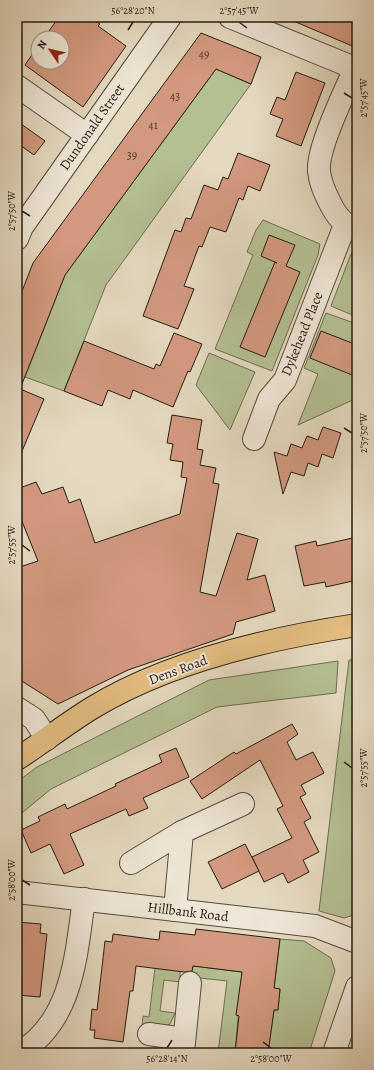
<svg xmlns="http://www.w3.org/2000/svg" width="374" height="1070" viewBox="0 0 374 1070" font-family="Alegreya,serif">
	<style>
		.green { fill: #b4bf92; stroke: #6c6e52 }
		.building { fill: #d3997f; stroke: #251d13 }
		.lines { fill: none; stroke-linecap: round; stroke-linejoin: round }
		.minor-casing { stroke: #554c3e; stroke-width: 24 }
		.major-casing { stroke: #251d13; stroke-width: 24 }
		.minor { stroke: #eee6d6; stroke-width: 22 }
		.major { stroke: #e2bc80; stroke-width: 22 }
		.ticks { fill: none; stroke: #251d13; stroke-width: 1.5 }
		.labels { text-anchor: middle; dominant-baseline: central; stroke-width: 4; stroke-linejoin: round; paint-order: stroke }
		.number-label { font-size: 12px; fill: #503c2e }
		.street-label { font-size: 14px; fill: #251d13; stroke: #eee6d6 }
		.neatline { fill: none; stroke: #251d13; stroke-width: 1.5 }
		.ticks-label { font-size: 10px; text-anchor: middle; fill: #251d13 }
	</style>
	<rect width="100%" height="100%" fill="#e5d9c0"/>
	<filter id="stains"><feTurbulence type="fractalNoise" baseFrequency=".005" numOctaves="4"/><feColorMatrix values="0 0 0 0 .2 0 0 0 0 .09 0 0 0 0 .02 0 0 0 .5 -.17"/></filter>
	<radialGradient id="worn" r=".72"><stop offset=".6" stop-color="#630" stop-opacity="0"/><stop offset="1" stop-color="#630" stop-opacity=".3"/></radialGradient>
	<g class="green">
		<path d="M216,69L251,84L106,285L64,391L25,377L65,275Z"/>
		<path d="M263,220L320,244L318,255L272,371L215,349L253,255L247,252L256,230Z"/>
		<path d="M351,254L357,256V317L331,306Z"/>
		<path d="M326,313L357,324V398L298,425L318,374L304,368Z"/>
		<path d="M209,353L255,372L230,430L196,385Z"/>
		<path d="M349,660H357V914L344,918L319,911Z"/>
		<path d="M338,661L336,693L217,707L51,789L17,817V782L37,767L209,680Z"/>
		<path d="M280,939L304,941L331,958L335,971L309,1053H268L274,1010H278L280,989L274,988Z"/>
		<path d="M193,966L242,972L235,1053H218L227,981L191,977Z"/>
		<path d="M155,968L180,971V982L164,980L160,1011L175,1013L170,1024L160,1028L142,1026L143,1016L149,1017Z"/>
	</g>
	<g class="building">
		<path d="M59,17H89L100,24L98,26L126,46L83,107L25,65L38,46V62H62V38H44Z"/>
		<path d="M284,17H357V48Z"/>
		<path d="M201,33L261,57L251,84L216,69L65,275L20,389L44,399L17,463V304L33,263Z"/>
		<path d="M296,72L325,83L301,146L276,136L283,119L270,114L277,97L285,100Z"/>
		<path d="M17,121L45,141L34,155L17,143Z"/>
		<path d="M238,153L270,165L260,191L248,186L243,200L239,198L226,232L210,227L202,247L199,246L184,286L194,289L178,329L143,316L175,230L181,232L186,218L191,219L204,185L218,190L223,177L228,179Z"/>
		<path d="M269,235L295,245L286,266L300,272L265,357L240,347L275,262L277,263L261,256Z"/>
		<path d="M321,331L357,345V377L310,358Z"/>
		<path d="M174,333L202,344L190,372L188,371L173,407L133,390L130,399L108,390L102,406L64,391L84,341L154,369L156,364L160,366Z"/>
		<path d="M172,415L202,420L197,449L203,450L200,465L216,468L213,483L219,484L200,592L216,596L237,533L258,539L247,580L265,575L275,611L236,622L233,634L128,670L58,704L17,678V568L38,561L17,509V489L36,482L42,494L63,487L69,503L80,499L95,543L180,514L187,478L181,477L183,462L170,460L173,444L167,443Z"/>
		<path d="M323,427L341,433L333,458L322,454L318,467L308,463L304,476L291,472L283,494L274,452L287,456L291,444L302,448L307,436L318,440Z"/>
		<path d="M357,537V580L326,587L325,582L304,586L295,546L316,541L317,546Z"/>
		<path d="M292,724L298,734L287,742L296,760L313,752L324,773L301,785L306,794L300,797L311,818L304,822L319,852L303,860L309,872L288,883L283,873L264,882L252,857L292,838L277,809L283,806L260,760L202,799L190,781L234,752L236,754Z"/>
		<path d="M176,748L189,777L143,798L148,808L129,816L126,809L70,834L84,865L64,874L50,844L31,853L21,830L40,821L38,817L65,804L67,809L116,786L115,784L162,762L159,755Z"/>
		<path d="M245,844L259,871L222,889L208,862Z"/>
		<path d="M17,922L41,924L40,933L47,934L40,997L17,995Z"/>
		<path d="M196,929L280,939L274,988L280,989L278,1010H274L268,1053H235L239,1016L236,1015L242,972L193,966L192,971L184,972L136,966L133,991H130L123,1042L94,1038L95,1030H90L92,1009L97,1010L105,941L112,942L113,934L159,940L160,931L195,935Z"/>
	</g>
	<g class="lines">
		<defs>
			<g id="minor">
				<path d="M230,17L357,69"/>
				<path d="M355,68C345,92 317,148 319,171C320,183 325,193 330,203C337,217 343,224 357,230"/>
				<path d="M17,86L87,135"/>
				<path d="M17,239L22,227L170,17"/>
				<path d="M254,439L269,399L285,380L345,225"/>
				<path d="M17,708L34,719L47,739"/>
				<path d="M131,863L182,832"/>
				<path d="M17,892L315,926L357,942"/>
				<path d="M175,910L182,832L243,804"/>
				<path d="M149,1034L184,1039"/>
				<path d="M19,1053C73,1021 76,955 84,899"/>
				<path d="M183,1053L190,983"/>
				<path d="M334,1053L357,987"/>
			</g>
			<path id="major" d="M17,759C42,743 66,724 92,708C167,662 271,638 357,625"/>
		</defs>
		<use href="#minor" class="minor-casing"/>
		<use href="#major" class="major-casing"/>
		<use href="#minor" class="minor"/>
		<use href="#major" class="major"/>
	</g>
	<path class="ticks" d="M239,22L247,28M128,30L133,22M344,93L352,98M22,211L30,216M344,428L352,433M22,545L30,551M344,762L352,768M22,880L30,885M263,1042L271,1048M167,1048L172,1040"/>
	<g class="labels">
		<g class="number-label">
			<text x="204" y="54">49</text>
			<text x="175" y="96">43</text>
			<text x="153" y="125">41</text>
			<text x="132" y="155">39</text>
		</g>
		<g class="street-label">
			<text transform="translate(92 127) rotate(-55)">Dundonald Street</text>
			<text transform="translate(302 334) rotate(-68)">Dykehead Place</text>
			<text transform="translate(178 670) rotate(-20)">Dens Road</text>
			<text transform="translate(188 912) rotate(7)">Hillbank Road</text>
		</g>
	</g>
	<rect width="374" height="1070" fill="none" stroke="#e5d9c0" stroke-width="44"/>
	<g transform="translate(50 50) rotate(304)"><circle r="19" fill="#eee6d6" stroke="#9e9688"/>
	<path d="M0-3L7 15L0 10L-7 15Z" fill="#8f2418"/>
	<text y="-6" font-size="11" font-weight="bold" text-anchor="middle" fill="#251d13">N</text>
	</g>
	<rect x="22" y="22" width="330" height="1026" class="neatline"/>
	<g class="ticks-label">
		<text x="133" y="14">56°28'20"N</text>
		<text x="239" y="14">2°57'45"W</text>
		<text transform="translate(363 98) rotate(-90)" y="4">2°57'45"W</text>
		<text transform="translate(11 211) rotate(-90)" y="4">2°57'50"W</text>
		<text transform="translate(363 433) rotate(-90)" y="4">2°57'50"W</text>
		<text transform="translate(11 545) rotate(-90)" y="4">2°57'55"W</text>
		<text transform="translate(363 768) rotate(-90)" y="4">2°57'55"W</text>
		<text transform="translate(11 880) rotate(-90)" y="4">2°58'00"W</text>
		<text x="167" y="1062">56°28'14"N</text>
		<text x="271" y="1062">2°58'00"W</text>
	</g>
	<rect width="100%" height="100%" filter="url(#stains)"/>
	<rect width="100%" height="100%" fill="url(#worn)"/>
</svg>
